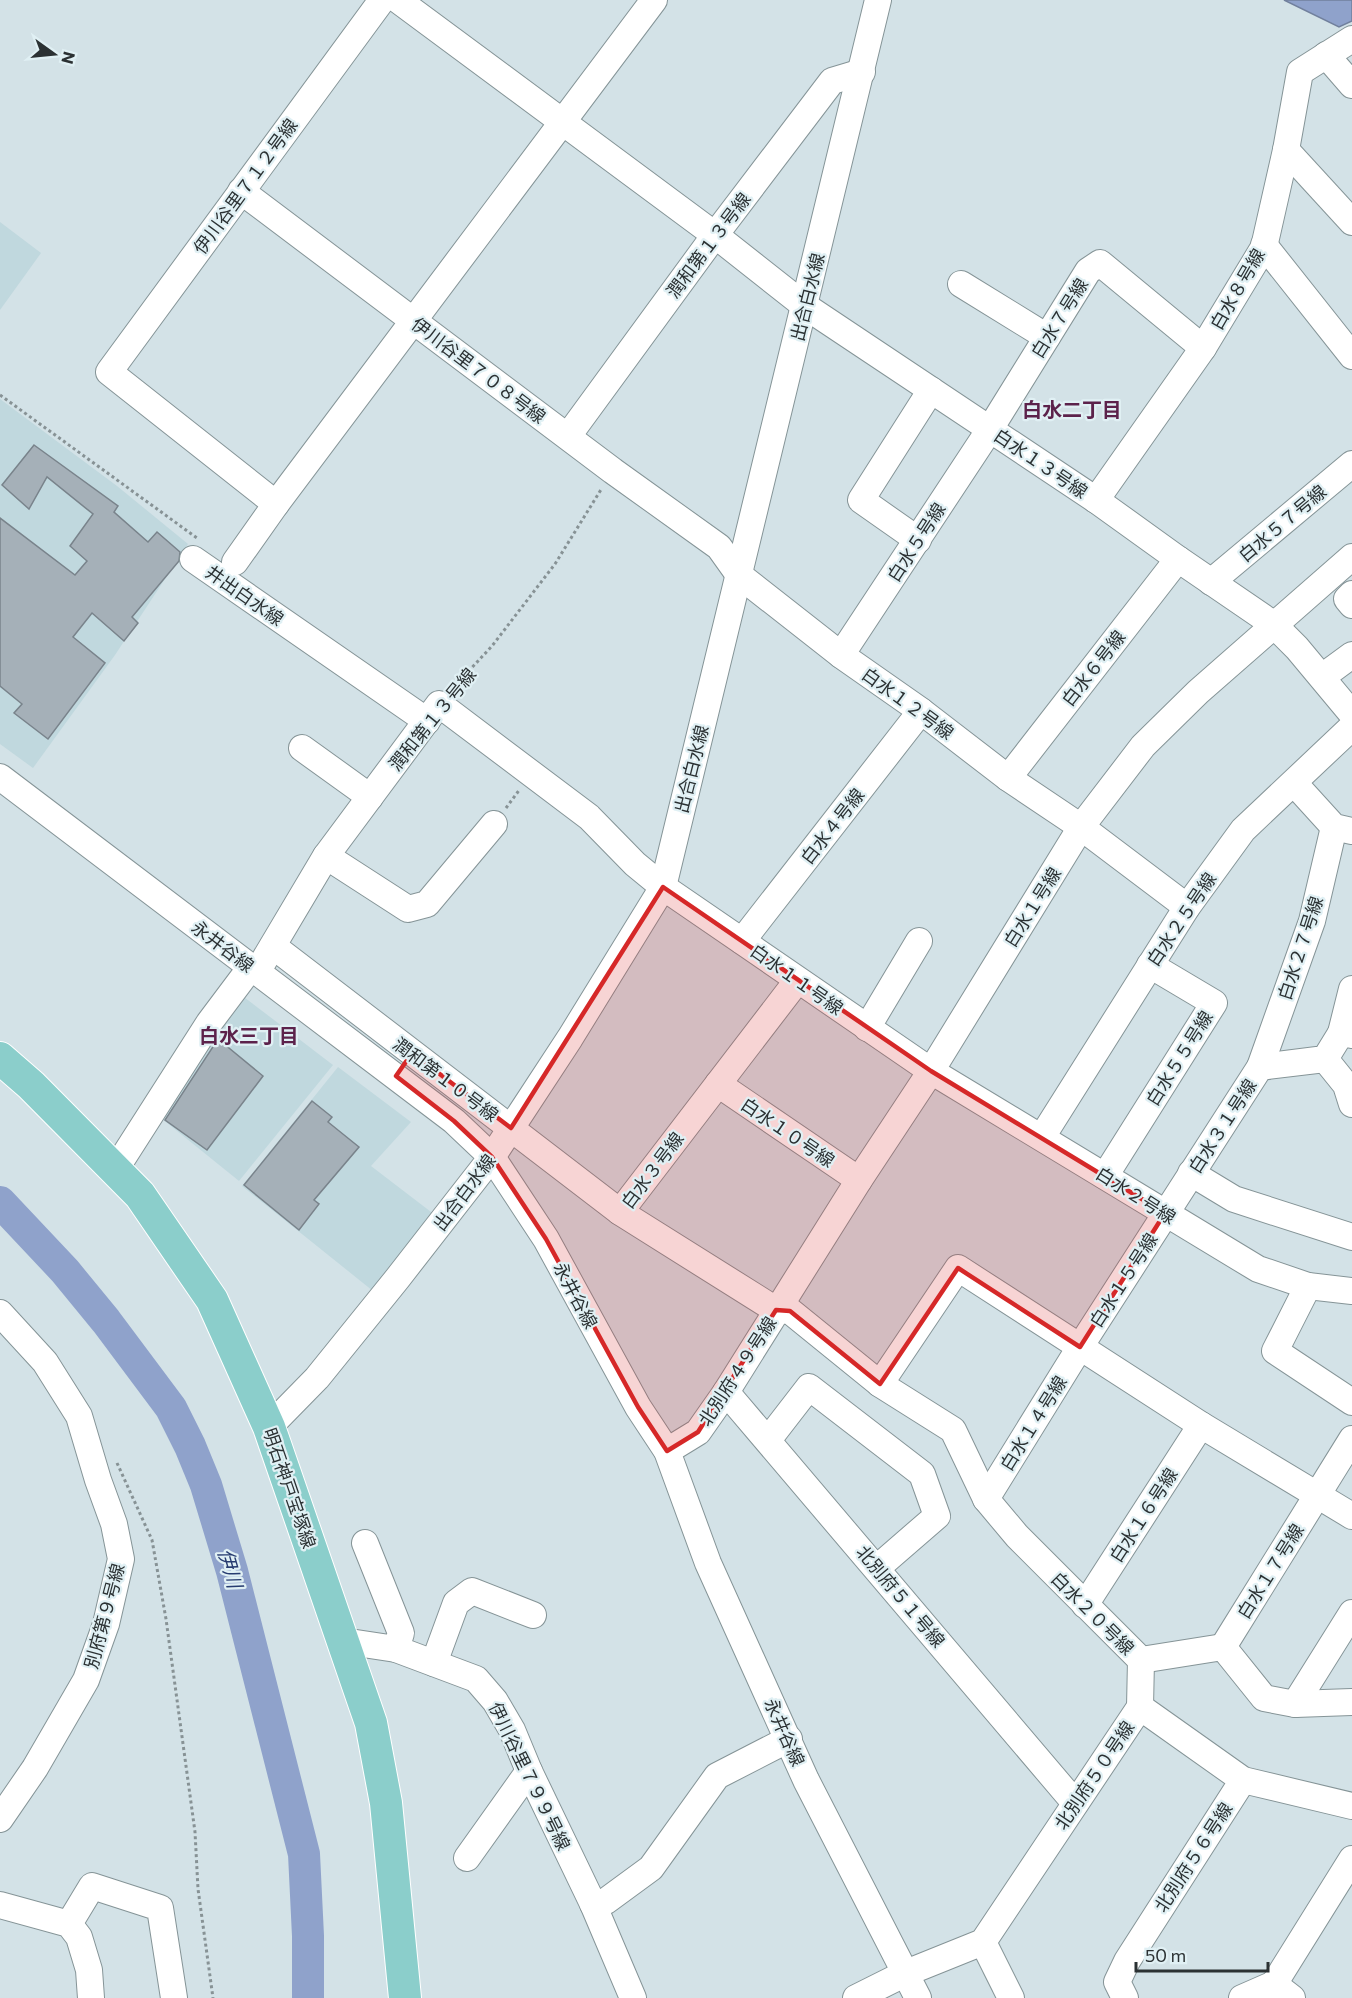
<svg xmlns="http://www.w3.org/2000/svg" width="1352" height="1998" viewBox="0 0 1352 1998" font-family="Commissioner,'Noto Sans JP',sans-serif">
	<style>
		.built { fill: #c0d8de }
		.water { fill: #8fa2cb; stroke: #71809d; stroke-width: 1.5 }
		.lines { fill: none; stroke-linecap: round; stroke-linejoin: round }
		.river { stroke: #8fa2cb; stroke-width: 32 }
		.building { fill: #a5b0b8; stroke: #79838b; stroke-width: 1.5 }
		.minor-casing { stroke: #859497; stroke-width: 28 }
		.major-casing { stroke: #fff; stroke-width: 34 }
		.path { stroke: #879295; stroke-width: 3; stroke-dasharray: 3 3; stroke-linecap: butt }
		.minor { stroke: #fff; stroke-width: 26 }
		.major { stroke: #8bcecb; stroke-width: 32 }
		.marked { fill: #d62828; fill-opacity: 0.2; stroke: #d62828; stroke-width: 4.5; stroke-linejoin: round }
		.labels { text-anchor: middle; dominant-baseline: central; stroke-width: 4.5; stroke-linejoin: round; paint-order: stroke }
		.street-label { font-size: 18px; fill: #2b3133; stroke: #e0f0f4 }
		.neighbourhood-label { font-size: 20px; font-weight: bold; fill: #5c224b; stroke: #e0f0f4 }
		.water-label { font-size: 20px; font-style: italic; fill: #273c70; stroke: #e0f0f4 }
	</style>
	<rect width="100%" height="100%" fill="#d3e2e7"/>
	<g class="built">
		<path d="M0,222L41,253L0,310Z"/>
		<path d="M0,399L117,486L188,544L115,655L33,768L0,744Z"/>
		<path d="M240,994L333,1065L239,1181L161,1118Z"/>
		<path d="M338,1067L411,1122L371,1166L435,1215L373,1291L242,1186Z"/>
	</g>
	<path class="water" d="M1284,0H1352V21L1339,27Z"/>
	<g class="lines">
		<path class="river" d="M0,1202L65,1271L106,1321L171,1408L190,1446L206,1485L232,1571L304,1854L308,1936V1998"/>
	</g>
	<g class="building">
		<path d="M34,445L118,506L114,512L148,542L157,532L180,552L179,561L132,617L138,623L124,641L92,613L73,637L105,663L48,739L14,713L22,704L0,686V518L75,575L87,561L70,546L93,514L47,477L29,509L2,485Z"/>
		<path d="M218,1039L263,1076L207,1150L165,1120Z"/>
		<path d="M312,1101L332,1117L328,1122L359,1147L314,1200L319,1204L299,1230L244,1185Z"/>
	</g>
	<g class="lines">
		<defs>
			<g id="minor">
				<path d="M398,0L715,235L805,306L1096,500L1178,559L1273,624L1297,648L1352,714"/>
				<path d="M1326,55L1352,85"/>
				<path d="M1286,150L1352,222"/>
				<path d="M241,191L613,471L719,547L739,575L841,655L921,711L1008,778L1081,827L1187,907"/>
				<path d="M1264,245L1352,356"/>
				<path d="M961,284L1047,337"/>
				<path d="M568,436L715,235L832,81L862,72"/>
				<path d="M1096,500L1203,348L1264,247L1286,150L1300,72L1352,39"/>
				<path d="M276,504L109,372L382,0"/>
				<path d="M918,540L861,500L931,390"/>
				<path d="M193,559L427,721"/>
				<path d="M235,562L276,504L654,0"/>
				<path d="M1211,582L1352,464"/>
				<path d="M1352,594L1347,599L1352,605"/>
				<path d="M841,655L990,429L1088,271L1100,263L1203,348"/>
				<path d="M1322,677L1352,655"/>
				<path d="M302,748L370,797"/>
				<path d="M0,777L454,1121L492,1157L546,1239L638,1407L667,1451L708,1563L806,1780L918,1998"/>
				<path d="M1008,778L1178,559"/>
				<path d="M1294,783L1334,827L1352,831"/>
				<path d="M326,856L408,909L427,904L494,824"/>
				<path d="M742,941L921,711"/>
				<path d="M273,946L620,1212"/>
				<path d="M257,972L326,856L439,704L589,817L635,864L663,887L931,1071L1258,1269L1308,1286L1352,1291"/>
				<path d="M797,981L620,1212L776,1310L790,1311L880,1384L953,1430L986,1499L1017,1536L1141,1660L1223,1647L1264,1698L1295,1704L1352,1702"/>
				<path d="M867,1028L919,941"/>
				<path d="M1341,1033L1352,989"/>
				<path d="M1325,1059L1346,1085L1352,1104"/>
				<path d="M1260,1067L1312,921L1334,827"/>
				<path d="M718,1084L859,1180"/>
				<path d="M1042,1137L1187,907L1243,830L1352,727"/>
				<path d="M115,1170L209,1023L251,967"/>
				<path d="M1191,1173L1234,1199L1352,1237"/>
				<path d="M1105,1176L1214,1003L1150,965"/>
				<path d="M1308,1286L1275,1351L1352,1402"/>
				<path d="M0,1313L45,1362L79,1416L98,1480L114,1524L121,1559L106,1624L86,1680L35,1768L0,1819"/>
				<path d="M880,1384L958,1268L1201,1425L1352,1516"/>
				<path d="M726,1392L1075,1803"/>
				<path d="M269,1427L317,1378L397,1279L492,1157L570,1038L663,887L878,0"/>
				<path d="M768,1440L809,1387L922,1474L937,1516L877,1568"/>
				<path d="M667,1451L698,1432L726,1392L859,1180L931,1071L1081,827L1143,746L1198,692L1352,557"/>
				<path d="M986,1499L1080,1347L1260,1067L1325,1059L1341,1033L1352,1035"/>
				<path d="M365,1543L401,1633L396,1649"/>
				<path d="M1085,1605L1201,1425"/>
				<path d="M343,1641L396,1649L476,1679L495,1701L512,1730L529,1771L593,1904L633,1998"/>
				<path d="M1223,1647L1352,1439"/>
				<path d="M434,1663L456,1603L472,1591L533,1615"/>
				<path d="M1295,1704L1352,1613"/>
				<path d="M1140,1707L1141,1660"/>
				<path d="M467,1858L529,1771"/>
				<path d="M593,1904L606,1901L651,1868L717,1776L789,1739"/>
				<path d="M0,1905L69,1924L79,1937L89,1970L91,1998"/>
				<path d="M69,1924L92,1886L160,1908L174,1998"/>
				<path d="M983,1942L1011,1998"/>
				<path d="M1274,1984L1352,1859"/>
				<path d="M856,1998L906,1973L983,1942L1140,1707L1243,1780L1352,1806"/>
				<path d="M1125,1998L1117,1982L1127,1961L1243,1780"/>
				<path d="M1242,1998L1274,1984L1292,1998"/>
			</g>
			<path id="major" d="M0,1058L31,1085L140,1195L212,1300L269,1427L371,1723L386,1803L405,1998"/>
		</defs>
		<use href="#minor" class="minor-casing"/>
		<use href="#major" class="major-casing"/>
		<g class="path">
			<path d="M0,395L197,538"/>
			<path d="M452,689L492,646L555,564L602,488"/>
			<path d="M506,808L520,789"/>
			<path d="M117,1463L152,1540L166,1619L195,1832L198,1889L213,1998"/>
		</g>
		<use href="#minor" class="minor"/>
		<use href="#major" class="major"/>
	</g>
	<path class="marked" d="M663,887L931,1071L1165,1213L1080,1347L958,1268L880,1384L790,1311L776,1310L698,1432L667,1451L638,1407L546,1239L492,1157L454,1121L396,1076L412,1053L511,1128Z"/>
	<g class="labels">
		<g class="street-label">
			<text transform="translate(245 186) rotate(-54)">伊川谷里７１２号線</text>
			<text transform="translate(708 245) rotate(-53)">潤和第１３号線</text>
			<text transform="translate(1237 289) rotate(-60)">白水８号線</text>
			<text transform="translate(807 297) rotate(-76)">出合白水線</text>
			<text transform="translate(1059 318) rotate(-58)">白水７号線</text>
			<text transform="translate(479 370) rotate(37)">伊川谷里７０８号線</text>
			<text transform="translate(1041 463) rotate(34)">白水１３号線</text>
			<text transform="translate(1282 523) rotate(-40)">白水５７号線</text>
			<text transform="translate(916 542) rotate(-57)">白水５号線</text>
			<text transform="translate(245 595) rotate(35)">井出白水線</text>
			<text transform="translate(1093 668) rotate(-52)">白水６号線</text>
			<text transform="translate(908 703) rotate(36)">白水１２号線</text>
			<text transform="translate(432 719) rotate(-51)">潤和第１３号線</text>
			<text transform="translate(691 769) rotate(-76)">出合白水線</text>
			<text transform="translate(832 826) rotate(-52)">白水４号線</text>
			<text transform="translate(1032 907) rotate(-58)">白水１号線</text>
			<text transform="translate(1181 919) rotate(-56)">白水２５号線</text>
			<text transform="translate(223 946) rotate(37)">永井谷線</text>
			<text transform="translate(1300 948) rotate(-72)">白水２７号線</text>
			<text transform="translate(797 979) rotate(35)">白水１１号線</text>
			<text transform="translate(1179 1058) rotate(-58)">白水５５号線</text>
			<text transform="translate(446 1079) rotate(37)">潤和第１０号線</text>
			<text transform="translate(1222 1126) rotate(-57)">白水３１号線</text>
			<text transform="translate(788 1132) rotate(34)">白水１０号線</text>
			<text transform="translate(652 1170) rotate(-53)">白水３号線</text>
			<text transform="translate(464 1192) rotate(-53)">出合白水線</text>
			<text transform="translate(1136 1195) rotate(32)">白水２号線</text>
			<text transform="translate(1123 1280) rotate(-57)">白水１５号線</text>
			<text transform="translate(576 1295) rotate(62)">永井谷線</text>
			<text transform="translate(737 1371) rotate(-57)">北別府４９号線</text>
			<text transform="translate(1033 1423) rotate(-58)">白水１４号線</text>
			<text transform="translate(290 1488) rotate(71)">明石神戸宝塚線</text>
			<text transform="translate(1143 1515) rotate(-57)">白水１６号線</text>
			<text transform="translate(1270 1571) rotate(-58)">白水１７号線</text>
			<text transform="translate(901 1596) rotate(50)">北別府５１号線</text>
			<text transform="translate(1093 1613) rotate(45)">白水２０号線</text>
			<text transform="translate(104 1616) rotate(-75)">別府第９号線</text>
			<text transform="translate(785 1732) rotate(66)">永井谷線</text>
			<text transform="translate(1094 1775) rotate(-56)">北別府５０号線</text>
			<text transform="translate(530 1776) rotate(64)">伊川谷里７９９号線</text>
			<text transform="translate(1193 1857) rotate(-57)">北別府５６号線</text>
		</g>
		<g class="neighbourhood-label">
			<text x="1072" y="409">白水二丁目</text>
			<text x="249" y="1035">白水三丁目</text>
		</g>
		<g class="water-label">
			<text transform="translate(231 1568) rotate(74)">伊川</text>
		</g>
	</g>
	<g transform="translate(54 54) rotate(105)" stroke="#e0f0f4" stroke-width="4.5" paint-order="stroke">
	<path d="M0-4.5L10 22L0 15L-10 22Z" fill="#2b3133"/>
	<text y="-9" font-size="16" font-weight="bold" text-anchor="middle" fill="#2b3133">N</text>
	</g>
	<path d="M1136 1962v9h132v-9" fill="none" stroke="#2b3133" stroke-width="3"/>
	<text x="1145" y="1962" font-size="18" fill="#2b3133" stroke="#e0f0f4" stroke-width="4.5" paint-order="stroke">50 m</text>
</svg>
